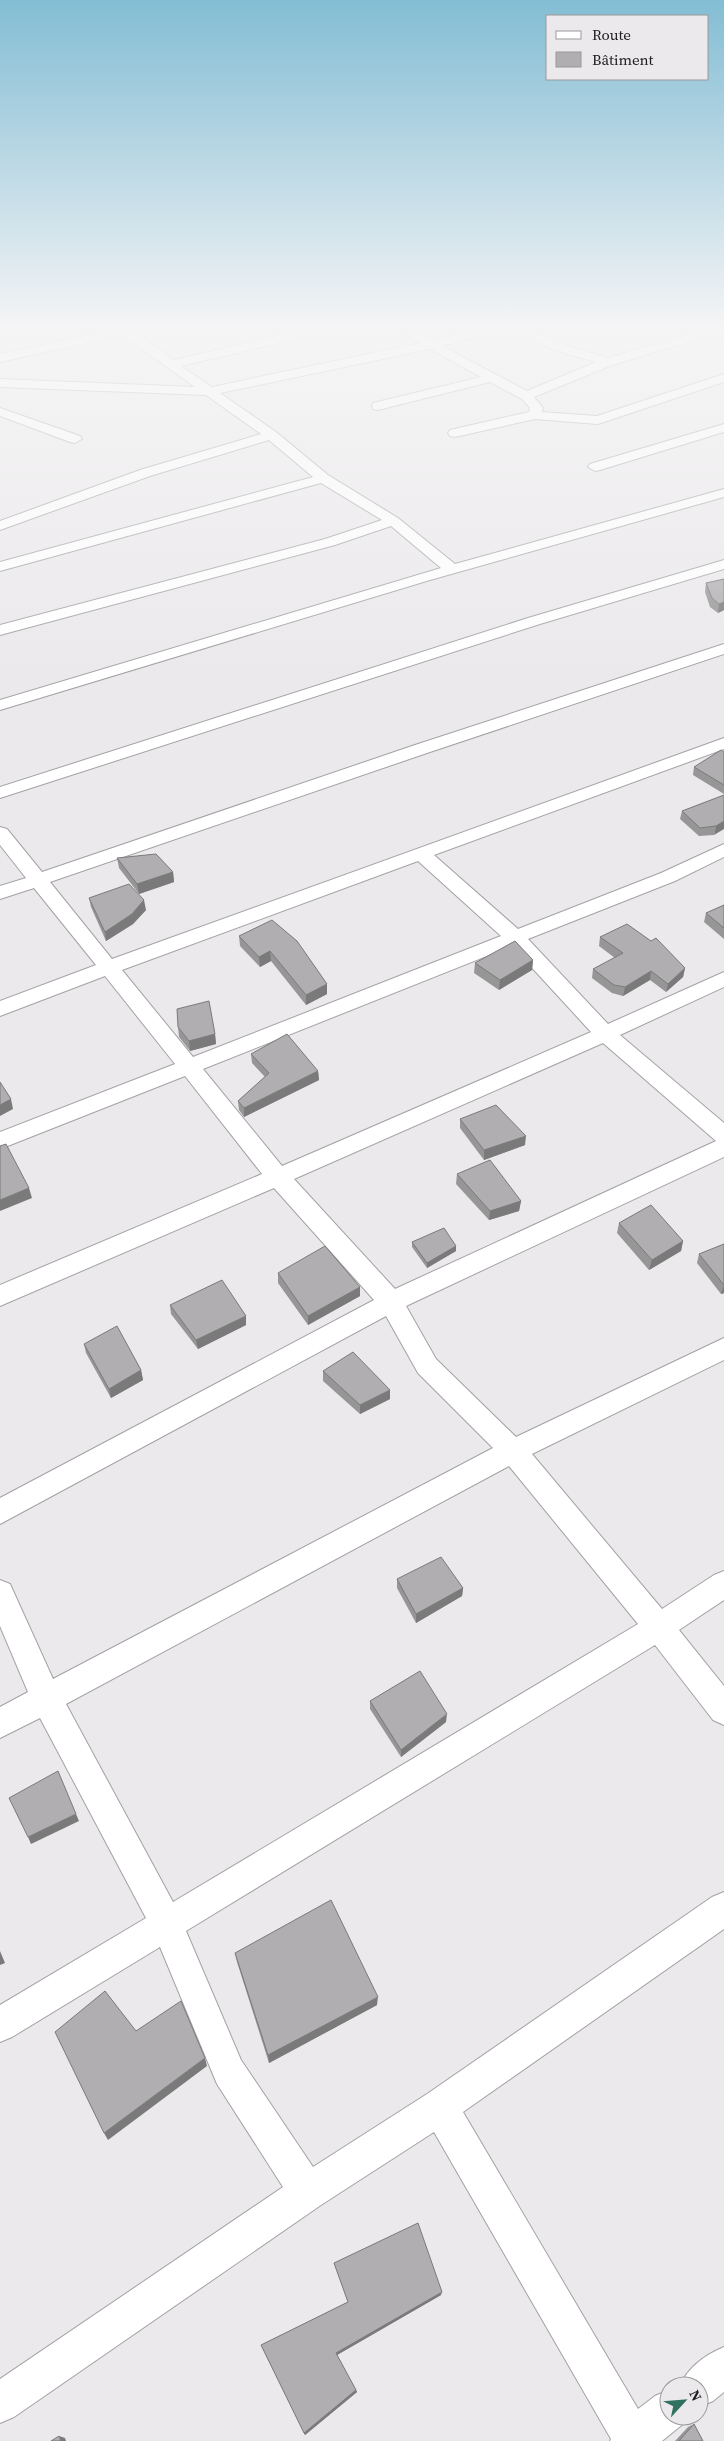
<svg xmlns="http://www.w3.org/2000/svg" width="724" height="2441" viewBox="0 0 724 2441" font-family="'Source Serif 4',serif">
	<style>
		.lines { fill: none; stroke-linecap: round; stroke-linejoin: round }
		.minor-casing { stroke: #a3a1a4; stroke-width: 2 }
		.minor { fill: #fff; fill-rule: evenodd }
		.wall { fill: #979697 }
		.shaded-wall { fill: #7b7a7b }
		.building { fill: #b0aeb0; stroke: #7b7a7b }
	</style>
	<rect width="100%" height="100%" fill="#ebe9eb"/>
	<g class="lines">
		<defs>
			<g id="minor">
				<path d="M103,332H134L174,360L294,332H315L313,335L181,366L212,387L420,343L402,332H417L433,341L466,332H486L484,335L442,346L527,391L596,362L557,351L517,332H533L565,345L608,358L696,332H714L712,335L612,365L534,397L543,408L542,412L597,416L724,374V382L598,424L535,419L455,437L450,436L448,433L450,430L529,412L530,408L522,399L490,382L378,410L373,409L372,406L373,403L481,377L430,349L220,393L276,432L328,475L398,518L455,564L724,489V497L430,580L0,710V700L441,568L391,526L335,545L0,635V625L325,539L382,520L321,483L0,571V562L313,477L269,440L150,476L0,530V521L140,470L261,434L206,395L0,387V379L195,387L122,335L0,362V354Z"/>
				<path d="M0,408L80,436L82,439L75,443L70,442L0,416Z"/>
				<path d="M724,424V432L600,470L595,471L588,467L590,464Z"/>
				<path d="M724,560V569L540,624L0,798V787L528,618Z"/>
				<path d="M724,644V654L427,753L50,882L112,959L724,738V749L434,855L518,929L661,873L724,844V857L675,881L528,939L608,1024L724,972V987L620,1035L724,1123V1157L406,1306L436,1359L516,1437L724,1338V1360L532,1454L662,1609L714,1575L724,1571V1600L679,1630L724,1686V1725L713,1720L655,1645L186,1931L241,2060L313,2167L427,2094L712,1897L724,1892V1929L463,2112L638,2409L655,2396L669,2390V2416H686L683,2424L662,2441H610L611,2439L434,2132L321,2205L14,2417L0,2423V2379L283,2187L217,2084L160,1947L12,2037L0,2042V2005L146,1918L40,1718L0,1738V1707L28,1692L0,1626V1580L10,1584L53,1679L493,1448L418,1373L386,1316L0,1524V1498L374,1300L274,1188L0,1306V1285L262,1174L185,1076L0,1149V1132L175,1064L105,976L0,1016V1001L96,965L34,888L0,899V886L26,878L0,845V827L7,829L42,872L415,745ZM418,861L501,936L193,1057L122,970ZM512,946L591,1032L282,1166L203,1069ZM603,1043L716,1141L395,1289L294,1179ZM509,1466L638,1624L173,1902L66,1704Z"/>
				<path d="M724,2347V2392L713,2401L699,2407V2386H680C688,2367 705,2355 724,2347Z"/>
			</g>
		</defs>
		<use href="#minor" class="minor-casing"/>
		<use href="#minor" class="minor"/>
	</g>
	<g class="wall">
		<path d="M724,579V610L718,613L710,607L705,592L706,583Z"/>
		<path d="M724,752V794L693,775L694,767Z"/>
		<path d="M724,795L714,835L699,836L680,819L682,811Z"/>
		<path d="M117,858L173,872L174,882L139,894L119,868Z"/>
		<path d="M89,898L146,910L133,924L106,941L91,907Z"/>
		<path d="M724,905V939L704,922L706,913Z"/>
		<path d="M239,936L297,941L327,994L306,1005L271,961L260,967L240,946Z"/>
		<path d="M600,937L685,968L683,977L666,992L650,980L623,996L612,993L592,978L593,969L615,958L599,946Z"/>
		<path d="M533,960L532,970L499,990L474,973L475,963Z"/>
		<path d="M178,1027L215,1034L216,1044L190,1051L179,1037Z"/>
		<path d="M251,1054L318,1071L319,1080L244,1117L239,1110L238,1101L265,1077L252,1063Z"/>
		<path d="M460,1119L525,1145L484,1160L460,1128Z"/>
		<path d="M457,1174L521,1201L519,1211L489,1220L456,1184Z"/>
		<path d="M619,1223L683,1241L681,1251L649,1270L617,1233Z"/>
		<path d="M412,1242L456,1246V1251L427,1268L412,1247Z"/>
		<path d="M724,1244V1293L721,1294L697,1263L699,1254Z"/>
		<path d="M278,1273L360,1296L308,1325L278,1283Z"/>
		<path d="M170,1305L246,1325L198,1349L171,1314Z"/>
		<path d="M84,1344L141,1370L143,1380L111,1398L86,1353Z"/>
		<path d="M323,1371L390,1390V1399L360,1414L323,1381Z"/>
		<path d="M397,1579L463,1588L462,1596L416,1623L397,1588Z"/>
		<path d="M370,1701L446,1722L401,1757L370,1709Z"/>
		<path d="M235,1953L377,2005L269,2063L237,1962Z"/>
		<path d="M334,2263L441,2295L337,2355L356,2390L357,2392L305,2435L261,2345L348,2302L335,2266Z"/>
		<path d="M694,2424L703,2441H675L688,2427Z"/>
	</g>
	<g class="shaded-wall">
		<path d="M724,602V610L718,613L719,604Z"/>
		<path d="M724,821V829L714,835L716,826Z"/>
		<path d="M173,872L174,882L139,894L137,884Z"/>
		<path d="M144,900L146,910L133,924L106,941L105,932Z"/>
		<path d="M270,951L271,961L260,967L259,957Z"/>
		<path d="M533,960L532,970L499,990L500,980Z"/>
		<path d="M685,968L683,977L666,992L668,984Z"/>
		<path d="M651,971L650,980L623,996L625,987Z"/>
		<path d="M327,984V994L306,1005V995Z"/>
		<path d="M215,1034L216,1044L190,1051L189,1041Z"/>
		<path d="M318,1071L319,1080L244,1117V1108Z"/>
		<path d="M11,1099L13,1109L0,1116V1105Z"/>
		<path d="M526,1136L525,1145L484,1160V1150Z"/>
		<path d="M29,1188L32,1198L0,1211V1200Z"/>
		<path d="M521,1201L519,1211L489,1220L490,1211Z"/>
		<path d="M683,1241L681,1251L649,1270L652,1260Z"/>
		<path d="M456,1246V1251L427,1268V1263Z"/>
		<path d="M724,1285V1293L721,1294Z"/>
		<path d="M360,1287V1296L308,1325V1316Z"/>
		<path d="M246,1316V1325L198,1349L196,1340Z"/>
		<path d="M141,1370L143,1380L111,1398L109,1389Z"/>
		<path d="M390,1390V1399L360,1414V1405Z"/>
		<path d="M463,1588L462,1596L416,1623V1614Z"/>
		<path d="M447,1714L446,1722L401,1757V1750Z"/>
		<path d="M76,1814L79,1821L31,1844L28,1837Z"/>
		<path d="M0,1951L5,1963L0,1965Z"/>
		<path d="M378,1997L377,2005L269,2063L268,2055Z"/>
		<path d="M205,2058L207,2066L108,2140L104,2133Z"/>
		<path d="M442,2292L441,2295L337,2355L336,2353Z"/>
		<path d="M356,2390L357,2392L305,2435L304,2433Z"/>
		<path d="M59,2436L65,2438L66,2441H61Z"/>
	</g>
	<g class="building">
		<path d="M724,579V602L719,604L712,598L706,583Z"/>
		<path d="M721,750L724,752V785L694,767Z"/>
		<path d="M724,795V821L716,826L700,828L682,811Z"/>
		<path d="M156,854L173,872L137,884L117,858Z"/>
		<path d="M129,884L144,900L132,914L105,932L89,898Z"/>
		<path d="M724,905V928L706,913Z"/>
		<path d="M272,920L297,941L327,984L306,995L270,951L259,957L239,936Z"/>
		<path d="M627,924L651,941L656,938L685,968L668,984L651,971L625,987L614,985L593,969L623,953L600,937Z"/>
		<path d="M515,941L533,960L500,980L475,963Z"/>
		<path d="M209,1001L215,1034L189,1041L178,1027L177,1009Z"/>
		<path d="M287,1034L318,1071L244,1108L238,1101L269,1073L251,1054Z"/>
		<path d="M0,1082L11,1099L0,1105Z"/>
		<path d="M496,1105L526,1136L484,1150L460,1119Z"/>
		<path d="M6,1144L29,1188L0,1200V1146Z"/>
		<path d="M490,1160L521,1201L490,1211L457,1174Z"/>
		<path d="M651,1205L683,1241L652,1260L619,1223Z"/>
		<path d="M444,1228L456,1246L427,1263L412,1242Z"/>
		<path d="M724,1244V1285L699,1254Z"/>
		<path d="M325,1246L360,1287L308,1316L278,1273Z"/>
		<path d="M222,1280L246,1316L196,1340L170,1305Z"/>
		<path d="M117,1326L141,1370L109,1389L84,1344Z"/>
		<path d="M353,1352L390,1390L360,1405L323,1371Z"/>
		<path d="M441,1557L463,1588L416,1614L397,1579Z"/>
		<path d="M420,1671L447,1714L401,1750L370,1701Z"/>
		<path d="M58,1771L76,1814L28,1837L9,1798Z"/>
		<path d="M331,1900L378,1997L268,2055L235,1953Z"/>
		<path d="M105,1991L136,2031L181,2001L205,2058L104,2133L55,2032Z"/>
		<path d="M418,2223L442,2292L336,2353L356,2390L304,2433L261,2345L348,2302L334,2263Z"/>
		<path d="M694,2424L703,2441H679Z"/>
		<path d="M59,2436L61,2441H51Z"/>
	</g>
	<linearGradient id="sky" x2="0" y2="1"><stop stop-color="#83bdd4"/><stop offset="0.49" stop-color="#f6f5f6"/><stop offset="1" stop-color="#f6f5f6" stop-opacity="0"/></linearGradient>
	<rect width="724" height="674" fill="url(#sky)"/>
	<rect x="546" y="15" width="162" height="65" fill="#ebe9eb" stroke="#9a999a"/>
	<rect x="556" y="31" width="25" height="8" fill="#ffffff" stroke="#9a999a"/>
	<text x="592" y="40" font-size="15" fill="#212021">Route</text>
	<rect x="556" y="52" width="25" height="15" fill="#b0aeb0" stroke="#9a999a"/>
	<text x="592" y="65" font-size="15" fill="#212021">Bâtiment</text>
	<g transform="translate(684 2401) rotate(64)"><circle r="24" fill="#ebe9eb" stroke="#9a999a"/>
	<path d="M0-4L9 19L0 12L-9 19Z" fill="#317160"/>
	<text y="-8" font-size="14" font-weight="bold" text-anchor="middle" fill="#212021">N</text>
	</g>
</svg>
